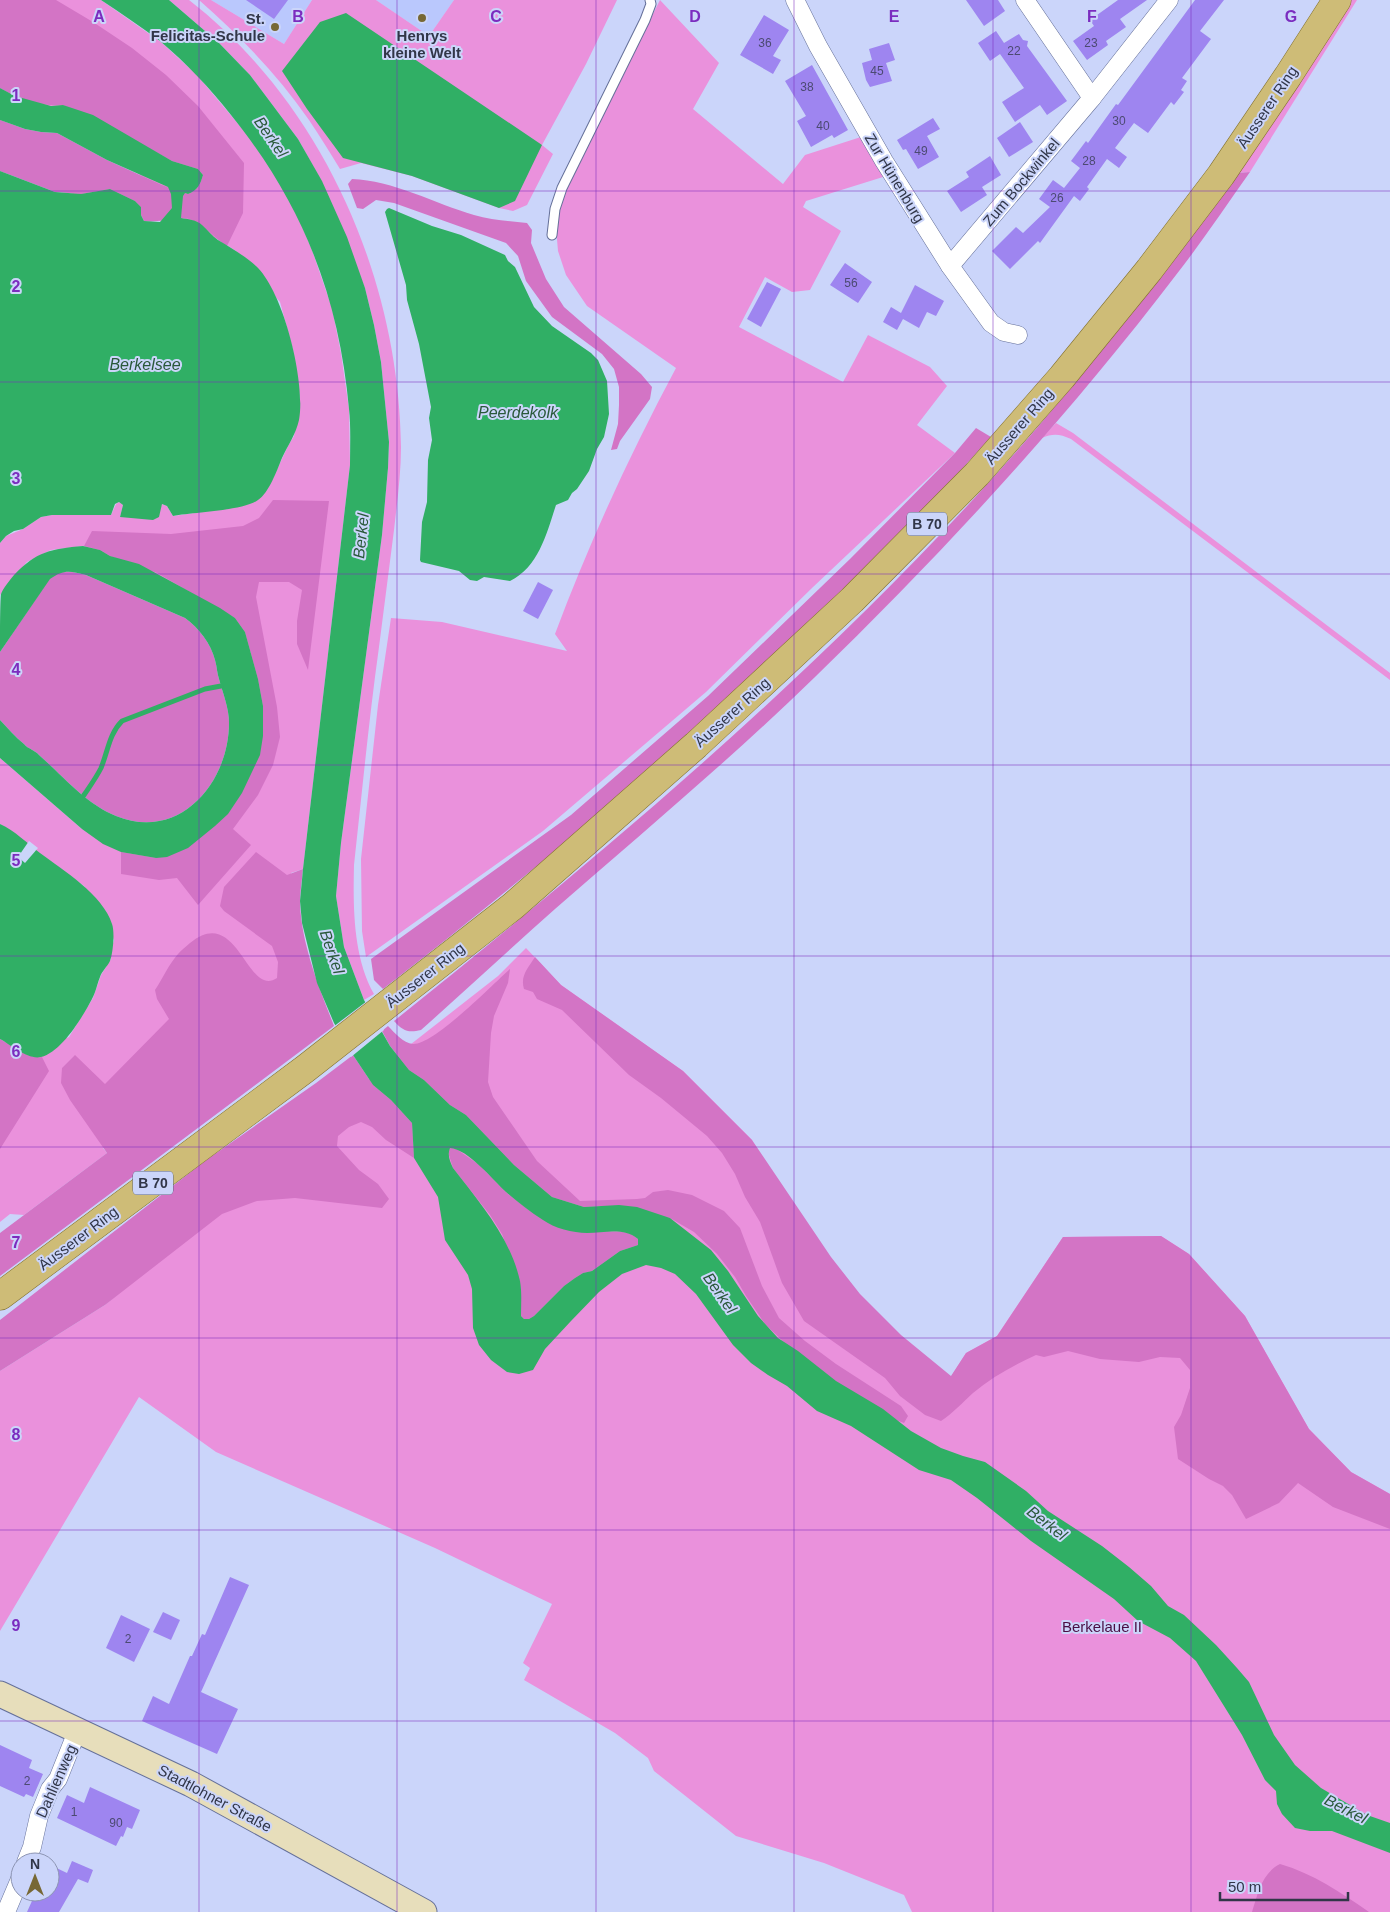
<svg xmlns="http://www.w3.org/2000/svg" width="1390" height="1912" viewBox="0 0 1390 1912" font-family="Helvetica,sans-serif">
	<style>
		.built { fill: #bac8fd }
		.green { fill: #ea91dc }
		.forest { fill: #d374c5 }
		.water { fill: #30af65; fill-rule: evenodd }
		.pier { fill: #cbd5fa }
		.lines { fill: none; stroke-linecap: round; stroke-linejoin: round }
		.stream { stroke: #30af65; stroke-width: 5 }
		.building { fill: #9e85f0 }
		.lane-casing { stroke: #657099; stroke-width: 11 }
		.street-casing { stroke: #657099; stroke-width: 19 }
		.secondary-casing { stroke: #657099; stroke-width: 27 }
		.primary-casing { stroke: #82702c; stroke-width: 29 }
		.lane { stroke: #fff; stroke-width: 9 }
		.street { stroke: #fff; stroke-width: 18 }
		.secondary { stroke: #e7debb; stroke-width: 25 }
		.primary { stroke: #cebc77; stroke-width: 28 }
		.grid { fill: none; stroke: #7b2cbf; stroke-width: 1; stroke-opacity: 0.55 }
		.poi-dot { fill: #776835; stroke: #cbd5fa; stroke-width: 2 }
		.labels { text-anchor: middle; dominant-baseline: central; stroke-width: 4; stroke-linejoin: round; paint-order: stroke }
		.number-label { font-size: 12px; fill: #4c4a72 }
		.shield { fill: #cbd5fa; stroke: #5f667d; stroke-width: 1 }
		.shield-label { font-size: 14px; font-weight: bold; fill: #313648 }
		.poi-label { font-size: 15px; font-weight: bold; fill: #313648; stroke: #cbd5fa; text-anchor: end }
		.street-label { font-size: 15px; fill: #313648; stroke: #cbd5fa }
		.park-label { font-size: 15px; fill: #4a0e44; stroke: #cbd5fa }
		.water-label { font-size: 16px; font-style: italic; fill: #2a593a; stroke: #cbd5fa }
		.grid-label { font-size: 16px; text-anchor: middle; font-weight: bold; fill: #7b2cbf; stroke: #cbd5fa; stroke-width: 4; stroke-linejoin: round; paint-order: stroke }
	</style>
	<rect width="100%" height="100%" fill="#cbd5fa"/>
	<g class="built">
		<path d="M211,0H312L284,44Z"/>
		<path d="M376,0H454L429,36Z"/>
	</g>
	<g class="green">
		<path d="M0,0H101L161,42L197,75L250,138L276,176L293,205L312,250L332,308L341,353L349,409L350,465L303,869L291,873L309,1000L103,1148L107,1153L24,1215L10,1214L0,1222V1039L27,1054L69,1037L93,998L101,975L111,959V951L114,940L84,886L0,824V758L82,829L215,826L251,652L84,546L51,550L27,562L0,595V543L6,536L23,529L41,517L52,515H111L116,504L119,502L123,505L120,517L159,511L162,504L167,506L173,516L237,507L272,480L288,446L294,436L300,398L298,384L293,350L280,302L236,251L217,239L0,171V120L145,178L0,88Z"/>
		<path d="M169,0H189C323,104 399,279 401,447C401,475 397,503 394,530C389,569 384,608 379,647C369,719 362,792 354,865C353,907 353,957 374,994L364,1000L344,947L336,896L341,843L382,535L388,468L389,442L381,362L374,325L365,288L322,182L298,139L250,75L219,43Z"/>
		<path d="M199,0H211L284,44L312,0H376L429,36L454,0H617L586,64L542,145L553,154L527,205L513,211L499,208L412,176L361,163L340,169C330,153 320,136 309,120C278,75 240,36 199,0Z"/>
		<path d="M660,0L719,63L693,109L783,184L805,155L864,136L883,177L806,201L803,207L841,231L810,290L792,292L765,277L739,327L843,382L868,335L930,367L947,386L917,425L955,453L812,588L706,692L543,831L366,957L362,931L361,859L378,705L391,618L442,622L567,651L555,634C589,543 630,454 676,368L587,306L566,275L558,251L556,228L560,206L577,165Z"/>
		<path d="M1351,0H1357L1250,172L1238,173Z"/>
		<path d="M1056,423L1073,433L1390,673V680L1071,439C1060,434 1053,433 1042,438Z"/>
		<path d="M526,948L561,985L683,1071L752,1140L802,1295L944,1388L966,1353L997,1336L1063,1237L1161,1236L1189,1254L1245,1316L1309,1429L1351,1472L1390,1494V1912H912L904,1895L824,1863L736,1836L654,1771L648,1758L615,1733L524,1680L530,1668L523,1663L552,1604L435,1548L216,1452L139,1397L0,1631V1371L105,1305L397,1055L498,976Z"/>
	</g>
	<g class="forest">
		<path d="M0,0H56L93,22L132,48L166,75L198,106L244,163L243,213L227,246C212,237 199,217 180,218C167,218 157,223 144,221L141,215V207L135,201L110,189L81,194L55,192L0,171V120L25,129L41,132L57,133L107,160L162,185L188,194C198,190 200,185 203,175L198,169L172,161L129,137L63,105C41,107 19,99 0,88Z"/>
		<path d="M1250,172C1225,207 1202,242 1176,275C1067,418 944,552 815,677C732,758 642,833 555,909C510,949 466,990 421,1030C408,1033 403,1031 394,1021C599,857 802,686 980,492C1073,391 1156,283 1238,173Z"/>
		<path d="M352,179C392,180 436,204 474,215C491,220 509,221 527,223L532,230L531,243L546,279L564,307L641,374L652,387L650,399L620,441L617,449L611,450L618,424L619,405V387L614,369L602,354L552,317L526,281L518,256L506,243L394,203L376,200L363,209L357,208L348,184Z"/>
		<path d="M976,428L991,437C808,641 599,821 383,989L374,980L371,959L571,815L708,696L850,559L955,453Z"/>
		<path d="M273,500L329,501L308,670L297,644V621L302,590L289,582H259L256,597L277,707L280,737L273,765L258,795L233,829L251,845L198,905L177,878L159,880L121,874V852L156,858L263,736V706L258,679L245,632L235,618L157,573L110,556L100,550L84,546L92,531L171,534L243,526L259,518Z"/>
		<path d="M60,571L73,572L86,575L185,618C199,628 211,644 215,660C217,667 217,673 219,679C223,694 229,708 229,723C229,783 179,842 116,816C86,804 63,776 39,755C35,750 28,749 24,744C15,737 8,728 0,720V652L50,578Z"/>
		<path d="M256,852L287,875L303,869C302,880 300,892 300,904C302,946 319,987 334,1026L0,1276V1233L107,1153L70,1100L61,1083L62,1068L75,1055L105,1084L169,1019L157,999L155,990C163,978 169,964 178,954C181,950 186,947 190,943C238,903 247,999 277,978L278,962L272,946L224,911L220,906L224,887Z"/>
		<path d="M535,957L561,985L683,1071L752,1140L831,1257L860,1294L901,1335L951,1376L966,1353L997,1336L1063,1237L1161,1236L1189,1254L1245,1316L1309,1429L1351,1472L1390,1494V1529L1333,1507L1298,1483L1279,1503L1246,1519L1232,1495L1223,1486L1209,1479L1178,1459L1174,1427L1181,1415L1190,1388V1370L1180,1358L1160,1357L1139,1362L1100,1359L1068,1351L1044,1357L1036,1355C1014,1365 992,1377 973,1393C962,1403 953,1413 941,1421L925,1415L900,1396L885,1378L804,1321L782,1283L760,1222L745,1197L735,1174L722,1153L707,1136L661,1098L629,1075L562,1010L537,999L533,992L524,989C520,976 528,968 535,957Z"/>
		<path d="M510,969L508,983L494,1016L491,1033L488,1082L493,1097L537,1161L580,1201L637,1199L645,1198L653,1192L668,1190L692,1195L724,1211L740,1228L762,1286L779,1318L805,1341L836,1364L901,1406L908,1416L904,1423L893,1419L839,1386L790,1348L765,1324L746,1296L735,1277L717,1254L694,1232L670,1218L601,1206L584,1207L552,1197L514,1165L466,1115L450,1105L424,1080L409,1070L390,1046L382,1031L388,1026C395,1033 403,1043 413,1044C434,1045 493,984 510,969Z"/>
		<path d="M0,1039C12,1046 28,1059 42,1057L49,1071L0,1149Z"/>
		<path d="M353,1055L373,1085L391,1100L412,1123L414,1158L386,1140L372,1127L361,1122L349,1127L338,1136L337,1146L359,1170L378,1184L389,1199L382,1208L295,1198L257,1201L222,1214L105,1305L0,1371V1320L205,1161L316,1083Z"/>
		<path d="M450,1148H455L478,1164L508,1194L529,1210L611,1232C622,1231 630,1232 638,1239V1245L620,1251L592,1271L583,1273L575,1278L564,1286L534,1316L529,1319H524L521,1316L520,1282L502,1234L490,1215L453,1168L448,1152Z"/>
		<path d="M1280,1864C1314,1874 1340,1892 1369,1912H1252C1258,1893 1262,1873 1280,1864Z"/>
	</g>
	<g class="water">
		<path d="M101,0H169L219,43L250,75L298,139L322,181L347,237L365,288L374,325L381,362L389,442L388,468L382,535L341,843L336,896L344,947L364,1000L390,1046L409,1070L424,1080L450,1105L466,1115L514,1165L552,1197L584,1207L619,1205L637,1207L670,1218L711,1250L728,1271L758,1316L778,1338L798,1351L836,1381L883,1409L911,1431L941,1448L963,1456L985,1462L1026,1491L1048,1511L1102,1546L1129,1567L1151,1586L1168,1606L1184,1615L1216,1645L1237,1668L1249,1682L1274,1735L1295,1765L1321,1788L1367,1815L1390,1823V1853L1332,1831H1310L1295,1828L1282,1814L1277,1804L1276,1791L1265,1780L1242,1735L1196,1661L1170,1638L1138,1621L1114,1599L1031,1541L977,1498L951,1480L919,1470L851,1426L817,1411L787,1386L768,1375L751,1363L733,1345L696,1294L675,1274L661,1268L646,1265L622,1274L599,1292L571,1321L545,1349L533,1370L519,1374L507,1372L491,1360L479,1345L473,1328L472,1289L468,1275L445,1240L438,1197L414,1158L412,1123L391,1100L373,1085L353,1055L334,1023L317,983L302,923L300,901L303,869L350,465C350,447 351,427 349,409C339,296 302,203 231,115C210,88 186,63 160,41C141,27 121,13 101,0ZM450,1148C468,1149 493,1180 506,1192C518,1202 530,1212 543,1220C554,1228 573,1233 587,1233C604,1233 624,1227 638,1239V1245L620,1251L592,1271L583,1273L575,1278L564,1286L534,1316L529,1319H524L521,1316C521,1304 522,1292 520,1281C510,1237 480,1203 453,1168C450,1161 447,1155 450,1148Z"/>
		<path d="M346,13L542,145L515,201L499,208L412,176L343,158L307,109L282,71L320,22Z"/>
		<path d="M0,88L15,96L51,106L63,105L93,115L172,161L198,169L203,175C200,185 198,190 188,194L185,193L183,196L181,218C187,219 197,220 202,225C208,230 212,236 218,240C231,248 245,256 256,266C284,292 306,383 299,420C296,434 288,445 282,458C277,470 269,493 258,500C244,511 193,512 173,516L167,506L162,504L159,517L153,520L120,517L123,505L119,502L115,504L111,515H52L41,517L23,529L14,531L6,536L0,543V171L55,192L81,194L110,189L135,201L141,207V215L144,221L160,222L172,208L171,194L168,187L107,160L57,133L41,132L25,129L0,120Z"/>
		<path d="M389,208L432,226L461,235L505,255L508,261L515,267L534,307L552,326L591,353L598,360L607,381L609,414L604,437L597,449L589,471L577,489L572,493L568,500L556,505C547,532 539,567 510,581L484,577L477,581L470,580L459,571L421,562L420,560L422,522L427,502L428,460L432,440L429,418L431,407L419,344L407,300L406,285L385,212L387,209Z"/>
		<path d="M83,546L100,550L110,556L139,564L220,608L235,618L245,632L258,679L263,706V736L260,755L242,793L228,814L215,826L188,848L167,857L156,858L121,852L103,844L82,829L0,758V720C8,728 15,737 24,744C28,749 35,750 39,755C63,776 86,804 116,816C179,842 229,783 229,723C229,708 223,694 219,679C217,673 217,667 215,660C211,644 199,628 185,618L86,575C70,571 64,569 50,579L0,652C0,642 0,602 1,594C3,588 10,580 14,575C37,551 51,549 83,546Z"/>
		<path d="M0,824C15,831 27,843 40,853C63,870 103,895 112,924C115,932 113,953 110,961C107,967 102,971 100,977C97,984 96,992 92,999C83,1016 62,1052 41,1057C28,1060 11,1045 0,1039Z"/>
	</g>
	<g class="pier">
		<path d="M29,841L38,848L25,863L18,857Z"/>
		<path d="M367,1001L384,1030L351,1057L333,1027Z"/>
	</g>
	<g class="lines">
		<path class="stream" d="M84,795C90,786 96,778 101,768C108,751 109,734 122,721L205,689L221,686"/>
	</g>
	<g class="building">
		<path d="M246,0H288L274,19Z"/>
		<path d="M966,0H998L1005,11L984,26Z"/>
		<path d="M1118,0H1147L1120,19L1126,27L1106,41L1108,45L1087,60L1073,41L1094,26L1090,20Z"/>
		<path d="M1195,0H1224L1200,31L1211,39L1182,78L1187,81L1181,90L1184,92L1174,105L1171,102L1148,133L1134,123L1115,148L1127,157L1119,168L1107,159L1087,187L1089,189L1080,201L1074,196L1040,243L1038,241L1010,269L992,251L1016,227L1023,233L1050,207L1039,199L1053,180L1064,188L1080,168L1071,161L1086,141L1088,143L1116,104L1118,105Z"/>
		<path d="M764,15L789,30L773,56L781,60L773,74L740,55Z"/>
		<path d="M996,31L1004,43L1019,34L1023,40L1028,41L1027,46L1067,101L1047,115L1040,105L1015,122L1002,102L1024,88L1000,54L990,61L978,43Z"/>
		<path d="M889,43L895,60L886,63L892,81L870,87L866,80L862,63L872,60L869,49Z"/>
		<path d="M812,65L848,130L834,138L832,135L811,147L797,121L806,116L785,81Z"/>
		<path d="M933,118L940,129L927,136L939,157L918,169L906,149L903,150L897,140Z"/>
		<path d="M1020,122L1033,142L1009,157L997,138Z"/>
		<path d="M990,156L1001,175L982,187L987,195L961,212L947,191L969,177L966,172Z"/>
		<path d="M845,263L872,282L858,303L830,285Z"/>
		<path d="M767,282L781,289L761,327L747,319Z"/>
		<path d="M915,285L944,301L936,316L927,312L919,328L903,319L897,330L883,322L891,307L901,313Z"/>
		<path d="M538,582L553,590L538,619L523,611Z"/>
		<path d="M230,1577L249,1585L201,1692L238,1709L217,1754L142,1721L153,1696L169,1704L190,1656H192L202,1634L205,1635Z"/>
		<path d="M163,1612L180,1620L171,1640L153,1632Z"/>
		<path d="M121,1615L150,1629L134,1662L106,1648Z"/>
		<path d="M0,1745L32,1760L29,1768L43,1774L33,1797L26,1794L24,1797L0,1786Z"/>
		<path d="M90,1787L140,1810L132,1829L127,1827L123,1837L121,1836L116,1846L57,1818L67,1795L84,1803Z"/>
		<path d="M72,1861L93,1870L88,1883L78,1879L59,1912H27L36,1892H50V1865L67,1873Z"/>
	</g>
	<g class="lines">
		<defs>
			<path id="lane" d="M552,235L555,209L562,188L645,20L651,4L650,0"/>
			<g id="street">
				<path d="M795,0L818,46L884,161L950,266L991,323L1004,332L1018,335"/>
				<path d="M1025,0L1092,98"/>
				<path d="M950,266L1092,98L1169,0"/>
				<path d="M26,1862L32,1847L39,1816L50,1789L58,1779L78,1729"/>
				<path d="M6,1912L20,1879"/>
			</g>
			<path id="secondary" d="M0,1694L191,1784L424,1912"/>
			<path id="primary" d="M0,1296L305,1069L513,906L696,745L852,600L977,474L1062,377L1149,270L1221,175L1288,76L1337,0"/>
		</defs>
		<use href="#lane" class="lane-casing"/>
		<use href="#street" class="street-casing"/>
		<use href="#secondary" class="secondary-casing"/>
		<use href="#primary" class="primary-casing"/>
		<use href="#lane" class="lane"/>
		<use href="#street" class="street"/>
		<use href="#secondary" class="secondary"/>
		<use href="#primary" class="primary"/>
	</g>
	<path class="grid" d="M199,0V1912M397,0V1912M596,0V1912M794,0V1912M993,0V1912M1191,0V1912M0,191H1390M0,382H1390M0,574H1390M0,765H1390M0,956H1390M0,1147H1390M0,1338H1390M0,1530H1390M0,1721H1390"/>
	<g class="poi-dot">
		<circle cx="422" cy="18" r="5"/>
		<circle cx="275" cy="27" r="5"/>
	</g>
	<g class="labels">
		<g class="number-label">
			<text x="765" y="43">36</text>
			<text x="1091" y="43">23</text>
			<text x="1014" y="51">22</text>
			<text x="877" y="71">45</text>
			<text x="807" y="87">38</text>
			<text x="1119" y="121">30</text>
			<text x="823" y="126">40</text>
			<text x="921" y="151">49</text>
			<text x="1089" y="161">28</text>
			<text x="1057" y="198">26</text>
			<text x="851" y="283">56</text>
			<text x="128" y="1639">2</text>
			<text x="27" y="1781">2</text>
			<text x="74" y="1812">1</text>
			<text x="116" y="1823">90</text>
		</g>
		<g class="shield">
			<rect x="907" y="512.5" width="40" height="23" rx="4"/>
			<rect x="133" y="1171.5" width="40" height="23" rx="4"/>
		</g>
		<g class="shield-label">
			<text x="927" y="524">B 70</text>
			<text x="153" y="1183">B 70</text>
		</g>
		<g class="poi-label">
			<text x="265" y="18">St.<tspan x="265" dy="17">Felicitas-Schule</tspan></text>
			<text x="422" y="35" text-anchor="middle">Henrys<tspan x="422" dy="17">kleine Welt</tspan></text>
		</g>
		<g class="street-label">
			<text transform="translate(1267 107) rotate(-56)">Äusserer Ring</text>
			<text transform="translate(895 178) rotate(59)">Zur Hünenburg</text>
			<text transform="translate(1021 182) rotate(-50)">Zum Bockwinkel</text>
			<text transform="translate(1019 426) rotate(-49)">Äusserer Ring</text>
			<text transform="translate(732 712) rotate(-42)">Äusserer Ring</text>
			<text transform="translate(425 975) rotate(-38)">Äusserer Ring</text>
			<text transform="translate(78 1238) rotate(-37)">Äusserer Ring</text>
			<text transform="translate(56 1781) rotate(-66)">Dahlienweg</text>
			<text transform="translate(215 1798) rotate(28)">Stadtlohner Straße</text>
		</g>
		<g class="park-label">
			<text x="1102" y="1626">Berkelaue II</text>
		</g>
		<g class="water-label">
			<text transform="translate(271 137) rotate(55)">Berkel</text>
			<text x="145" y="364">Berkelsee</text>
			<text x="518" y="412">Peerdekolk</text>
			<text transform="translate(361 536) rotate(-84)">Berkel</text>
			<text transform="translate(332 952) rotate(71)">Berkel</text>
			<text transform="translate(720 1293) rotate(55)">Berkel</text>
			<text transform="translate(1047 1523) rotate(38)">Berkel</text>
			<text transform="translate(1346 1809) rotate(27)">Berkel</text>
		</g>
	</g>
	<g class="grid-label">
		<text x="99" y="22">A</text>
		<text x="298" y="22">B</text>
		<text x="496" y="22">C</text>
		<text x="695" y="22">D</text>
		<text x="894" y="22">E</text>
		<text x="1092" y="22">F</text>
		<text x="1291" y="22">G</text>
		<text x="16" y="101">1</text>
		<text x="16" y="292">2</text>
		<text x="16" y="484">3</text>
		<text x="16" y="675">4</text>
		<text x="16" y="866">5</text>
		<text x="16" y="1057">6</text>
		<text x="16" y="1248">7</text>
		<text x="16" y="1440">8</text>
		<text x="16" y="1631">9</text>
	</g>
	<g transform="translate(35 1877)"><circle r="24" fill="#cbd5fa" stroke="#8d95b3"/>
	<path d="M0-4L9 19L0 12L-9 19Z" fill="#776835"/>
	<text y="-8" font-size="14" font-weight="bold" text-anchor="middle" fill="#313648">N</text>
	</g>
	<path d="M1220 1892v8h128v-8" fill="none" stroke="#313648" stroke-width="2.5"/>
	<text x="1228" y="1892" font-size="15" fill="#313648" stroke="#cbd5fa" stroke-width="4" paint-order="stroke">50 m</text>
</svg>
